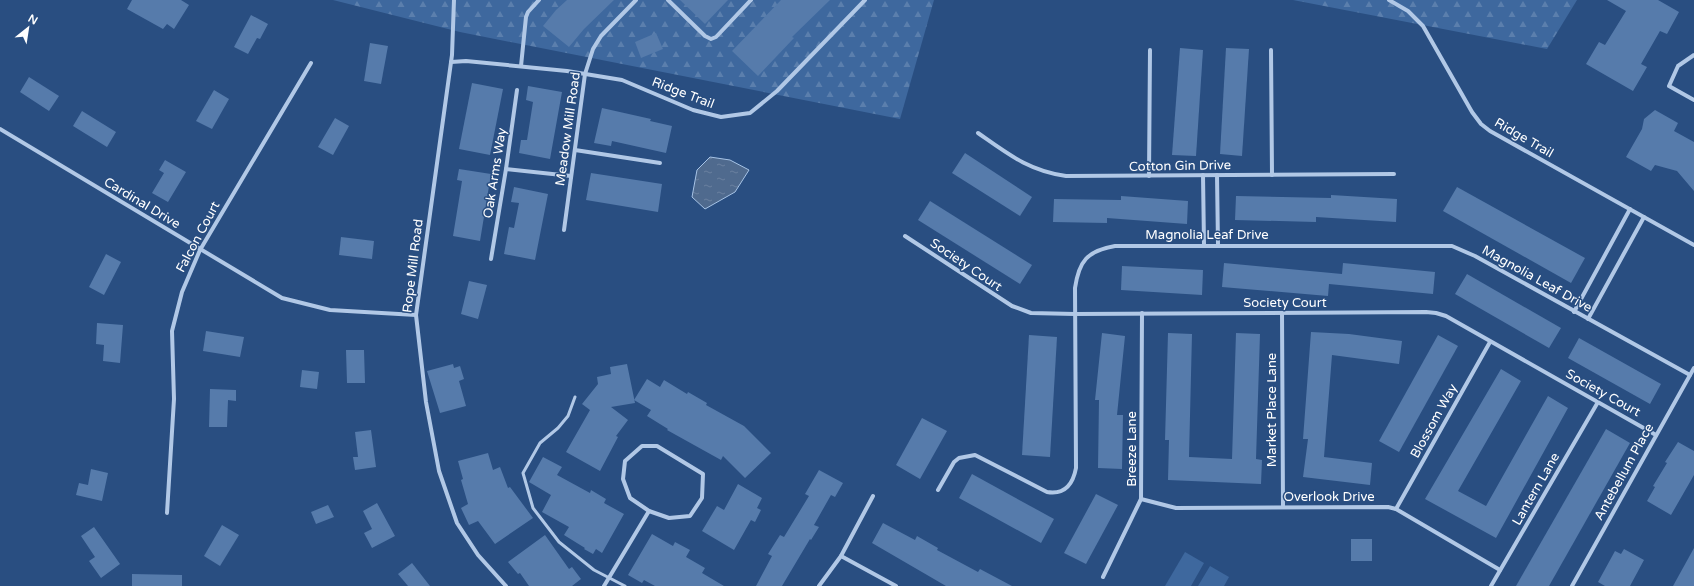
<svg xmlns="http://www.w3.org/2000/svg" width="1694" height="586" viewBox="0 0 1694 586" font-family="'Varela Round',sans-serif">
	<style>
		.forest { fill: url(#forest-firs) }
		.pitch { fill: #3e689e }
		.water { fill: url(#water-ripples); stroke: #a6c3e6 }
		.building { fill: #567bab }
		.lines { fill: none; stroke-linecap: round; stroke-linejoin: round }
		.lane { stroke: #b1c8e6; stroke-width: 3 }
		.street { stroke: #b1c8e6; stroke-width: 4 }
		.labels { text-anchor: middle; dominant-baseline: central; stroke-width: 3; stroke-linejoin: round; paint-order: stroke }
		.street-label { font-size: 13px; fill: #fff; stroke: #294e81 }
	</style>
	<defs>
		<pattern id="forest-firs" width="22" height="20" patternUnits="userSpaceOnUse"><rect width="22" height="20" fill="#3e689e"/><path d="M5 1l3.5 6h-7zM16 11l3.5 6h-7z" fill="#5b7fad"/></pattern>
		<pattern id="water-ripples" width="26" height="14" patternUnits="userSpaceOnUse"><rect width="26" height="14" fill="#4f6a8e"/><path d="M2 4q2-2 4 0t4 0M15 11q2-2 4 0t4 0" fill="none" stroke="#69809f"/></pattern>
	</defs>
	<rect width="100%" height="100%" fill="#294e81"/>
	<g class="forest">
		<path d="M333,0H934L900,119L460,32Z"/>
		<path d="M1293,0H1577L1547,49Z"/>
	</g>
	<g class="pitch">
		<path d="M1185,552L1204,563L1191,586H1165Z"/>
		<path d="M1210,566L1229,577L1224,586H1198Z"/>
	</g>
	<path class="water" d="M710,157L730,160L749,170L735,192L705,209L692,197L697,170Z"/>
	<g class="building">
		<path d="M132,0H181L189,5L174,29L167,24L163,29L127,9Z"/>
		<path d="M567,0H614L584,29L569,47L543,26L556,10Z"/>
		<path d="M680,0H728L705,24Z"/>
		<path d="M781,0H830L792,37L794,38L758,76L732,51Z"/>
		<path d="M1607,0H1658L1679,12L1667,34L1660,31L1641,64L1647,67L1633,91L1586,64L1599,42L1605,45L1626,11Z"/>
		<path d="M251,15L268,24L260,39L257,38L248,54L234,47Z"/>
		<path d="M656,33L663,49L641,58L635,42Z"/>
		<path d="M370,43L388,46L381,84L364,81Z"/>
		<path d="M1180,48L1203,50L1196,156L1172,155Z"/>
		<path d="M1226,48L1249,49L1242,156L1220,154Z"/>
		<path d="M29,77L59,96L49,111L20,92Z"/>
		<path d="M472,83L503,89L490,155L459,149Z"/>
		<path d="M528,86L562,92L550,159L519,153L521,140H527L533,102L526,100Z"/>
		<path d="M214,90L229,99L212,129L196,121Z"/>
		<path d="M602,108L651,119L650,121L672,126L666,153L612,141L611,146L594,143Z"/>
		<path d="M1655,110L1678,123L1674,131L1694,142V191L1677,171L1655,165L1651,171L1626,157L1642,129L1644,119Z"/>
		<path d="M82,111L116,132L107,147L73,126Z"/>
		<path d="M335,118L349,126L333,155L318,147Z"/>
		<path d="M965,153L1032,197L1020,216L952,173Z"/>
		<path d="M165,160L186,172L168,202L152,193L164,173L159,170Z"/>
		<path d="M459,169L491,174L480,241L453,236L462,181L457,180Z"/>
		<path d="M591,173L662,184L658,212L586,200Z"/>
		<path d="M514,187L548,194L535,260L504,254L509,227L514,228L519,203L511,202Z"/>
		<path d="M1457,187L1585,258L1571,283L1443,211Z"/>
		<path d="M1331,195L1397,199L1396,222L1316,217V222L1235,220L1236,196L1331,198Z"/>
		<path d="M1121,196L1188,201L1187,224L1107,218V223L1053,222L1054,199L1121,200Z"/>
		<path d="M930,201L1032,265L1020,284L918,220Z"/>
		<path d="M341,237L374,241L372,259L339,255Z"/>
		<path d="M106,254L121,262L104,295L89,287Z"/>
		<path d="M1224,263L1342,274L1343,263L1435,272L1433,294L1329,284L1328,296L1222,287Z"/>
		<path d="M1122,266L1203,270L1202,295L1121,290Z"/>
		<path d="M1467,274L1561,328L1549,348L1455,294Z"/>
		<path d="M469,281L487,285L478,319L461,314Z"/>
		<path d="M97,323L123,325L120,363L103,361L104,345L96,344Z"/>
		<path d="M206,331L244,337L240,357L203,351Z"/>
		<path d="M1311,332L1349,334L1402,341L1399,364L1332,355L1324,457L1372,463L1370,485L1303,477L1308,439H1303Z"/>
		<path d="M1102,333L1125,336L1117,415H1123L1122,469L1098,468L1099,400H1095Z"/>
		<path d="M1168,333L1192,334L1189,457L1232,459L1236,333L1260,334L1256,459L1262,460L1261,484L1168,480L1169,440H1165Z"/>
		<path d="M1029,335L1057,337L1050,457L1022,455Z"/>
		<path d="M1438,335L1458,346L1399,452L1379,441Z"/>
		<path d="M1579,338L1661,384L1650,404L1568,358Z"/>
		<path d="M346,350H364L365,383H347Z"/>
		<path d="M453,364L454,368L460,366L464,379L459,381L466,406L440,413L427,371Z"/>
		<path d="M627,364L635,403L611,407L628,420L616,436L618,437L600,471L566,452L590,410L582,404L598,384L597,377L611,374L610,367Z"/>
		<path d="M1501,369L1521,381L1458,491L1486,506L1548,396L1568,408L1496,538L1425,499Z"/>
		<path d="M302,370L319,372L317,389L300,387Z"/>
		<path d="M647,379L660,387L664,380L687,394L688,392L707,403L706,405L744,426L771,453L745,478L723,456L721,460L667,430L668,429L647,416L651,410L634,400Z"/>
		<path d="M210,389L236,390V401L228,400L227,427H209Z"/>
		<path d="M922,418L947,431L920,479L896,465Z"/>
		<path d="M1606,429L1630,443L1549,586H1516Z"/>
		<path d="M371,430L376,467L355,470L353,457H358L355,432Z"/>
		<path d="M1678,442L1694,451V475L1671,515L1647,501L1655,487L1653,486L1667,463L1665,462Z"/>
		<path d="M488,453L493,470L500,467L508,488L510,487L533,518L495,544L478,521L469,525L461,508L468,504L461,480L463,479L458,461Z"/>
		<path d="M543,457L562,467L557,475L590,493L591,490L606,499L604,503L624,514L602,553L596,549L593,554L584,549L585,548L564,535L569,527L542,512L551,495L529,482Z"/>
		<path d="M91,469L108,473L102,501L76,495L79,483L88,485Z"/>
		<path d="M819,470L843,483L835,497L831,495L814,525L819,527L811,540L810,539L782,586H756L772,556L768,554L780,535L784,537L809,496L805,494Z"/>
		<path d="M972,474L1054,519L1041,543L959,498Z"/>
		<path d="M738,484L762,498L757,508L761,510L755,522L751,520L734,550L702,531L717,506L724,510Z"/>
		<path d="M1096,494L1118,505L1086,564L1064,553Z"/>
		<path d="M377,503L395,536L372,548L364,533L372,529L363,511Z"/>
		<path d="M328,505L334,517L316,524L311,512Z"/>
		<path d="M883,523L915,540L917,536L938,548L937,550L978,572L980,569L1012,586H946L872,543Z"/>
		<path d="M222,525L239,535L220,566L204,556Z"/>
		<path d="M94,527L120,564L101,578L89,561L95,557L81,536Z"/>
		<path d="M652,534L673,546L675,542L690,550L686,557L705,568L702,573L724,586H655L644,580L642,583L628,575Z"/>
		<path d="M545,535L569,569L572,567L581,579L572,586H529L520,573L518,574L508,562Z"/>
		<rect x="1351" y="539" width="21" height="22"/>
		<path d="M1694,548V586H1673Z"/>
		<path d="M1624,549L1644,560L1630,586H1605L1598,582L1615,551L1621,554Z"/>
		<path d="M412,563L430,586H408L398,574Z"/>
		<path d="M132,574L182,575V586H132Z"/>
	</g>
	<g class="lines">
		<path class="lane" d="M575,397L568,416L558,428L540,443L523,473L533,508L559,542L594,570L625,586"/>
		<g class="street">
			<path d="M454,0L452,55L416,315L426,402L439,471L457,523L478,555L506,586"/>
			<path d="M668,0L705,36L711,39L716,37L751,0"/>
			<path d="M1389,0L1408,11L1423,26L1472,112L1481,124L1490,131L1694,245"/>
			<path d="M1271,50L1272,175"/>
			<path d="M1694,55L1678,66L1669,86L1694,100"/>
			<path d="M451,62L466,61L567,71L622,80L693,110L721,117L750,113L777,91L865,0"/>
			<path d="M521,66L526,17L528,12L539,0"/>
			<path d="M0,129L282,298L330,310L416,315"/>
			<path d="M978,133C1008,154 1029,171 1066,176L1394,174"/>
			<path d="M575,150L660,163"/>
			<path d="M506,169L571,176"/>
			<path d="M1203,175L1204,245"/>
			<path d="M1217,175L1218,245"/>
			<path d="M1149,176L1150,50"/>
			<path d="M564,230L585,74L593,49L601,36L636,0"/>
			<path d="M905,236L1012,306L1031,313L1075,314L1426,312L1436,313L1446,316L1656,435"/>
			<path d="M491,259L506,169L517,90"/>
			<path d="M1574,312L1630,209"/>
			<path d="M1282,313L1283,507"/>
			<path d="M1588,319L1644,217"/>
			<path d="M642,446H657L703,474L702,498L690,516L669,518L649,511L630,498L623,479L625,461Z"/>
			<path d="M938,490L954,462L959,458L975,455L1047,492C1065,495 1073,484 1076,468L1075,288C1079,261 1087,251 1115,246H1452L1475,256L1690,375"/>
			<path d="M1141,499L1176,508L1388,507L1396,509L1500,570"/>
			<path d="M1396,509L1490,342"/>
			<path d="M167,513L174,399L172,331L182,292L200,250L311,63"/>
			<path d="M841,556L873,496"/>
			<path d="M1103,577L1141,499L1142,313"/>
			<path d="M604,586L649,511"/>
			<path d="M819,586L841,556L896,586"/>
			<path d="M1491,586L1598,402"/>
			<path d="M1572,586L1694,368"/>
		</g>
	</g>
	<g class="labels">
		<g class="street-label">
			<text transform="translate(683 93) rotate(21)">Ridge Trail</text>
			<text transform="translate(568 129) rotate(-82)">Meadow Mill Road</text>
			<text transform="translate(1524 138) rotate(30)">Ridge Trail</text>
			<text transform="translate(1180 166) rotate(-1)">Cotton Gin Drive</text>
			<text transform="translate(495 173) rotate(-81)">Oak Arms Way</text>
			<text transform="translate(142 203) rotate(31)">Cardinal Drive</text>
			<text x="1207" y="235">Magnolia Leaf Drive</text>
			<text transform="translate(198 237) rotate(-62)">Falcon Court</text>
			<text transform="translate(966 265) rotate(34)">Society Court</text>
			<text transform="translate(413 266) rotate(-83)">Rope Mill Road</text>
			<text transform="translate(1537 279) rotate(29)">Magnolia Leaf Drive</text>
			<text x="1285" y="303">Society Court</text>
			<text transform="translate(1603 393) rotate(29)">Society Court</text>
			<text transform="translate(1272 410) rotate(-90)">Market Place Lane</text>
			<text transform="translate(1434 421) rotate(-61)">Blossom Way</text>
			<text transform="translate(1132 449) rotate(-90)">Breeze Lane</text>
			<text transform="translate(1624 472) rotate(-61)">Antebellum Place</text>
			<text transform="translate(1536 489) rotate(-60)">Lantern Lane</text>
			<text x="1329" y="497">Overlook Drive</text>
		</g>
	</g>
	<g transform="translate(28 28) rotate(30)" stroke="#294e81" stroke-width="3" paint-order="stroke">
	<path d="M0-3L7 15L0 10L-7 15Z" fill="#ffffff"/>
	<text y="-6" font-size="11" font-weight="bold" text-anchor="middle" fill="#ffffff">N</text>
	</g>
</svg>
